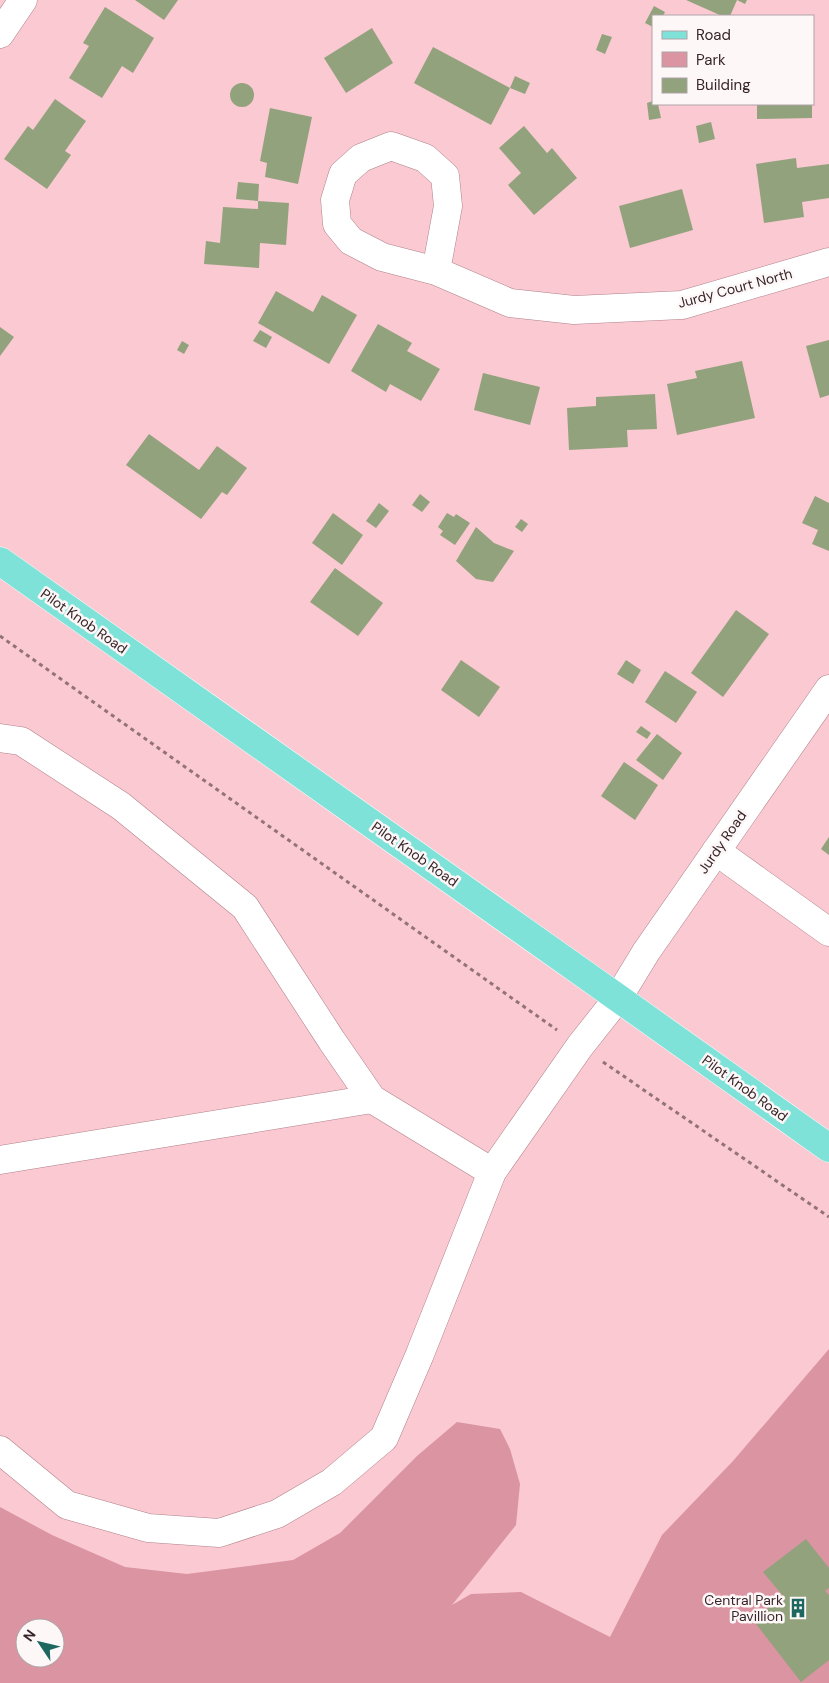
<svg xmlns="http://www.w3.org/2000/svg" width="829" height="1683" viewBox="0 0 829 1683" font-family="'DM Sans',sans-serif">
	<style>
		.green { fill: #da94a2; fill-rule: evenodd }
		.building { fill: #92a27c }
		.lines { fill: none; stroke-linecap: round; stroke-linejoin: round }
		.minor-casing { stroke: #b0828b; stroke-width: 29 }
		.major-casing { stroke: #fff; stroke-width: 29 }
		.path { stroke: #937279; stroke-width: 3; stroke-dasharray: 4 4; stroke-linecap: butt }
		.minor { stroke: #fff; stroke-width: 28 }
		.major { stroke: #7fe2d9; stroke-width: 28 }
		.labels { text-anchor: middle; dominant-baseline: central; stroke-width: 5; stroke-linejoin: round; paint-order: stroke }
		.street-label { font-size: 14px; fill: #372529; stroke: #fdf7f8 }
		.poi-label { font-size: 14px; fill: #372529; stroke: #fdf7f8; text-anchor: end }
	</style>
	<rect width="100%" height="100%" fill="#fac9d2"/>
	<path class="green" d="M829,1349V1683H0V1507L52,1535L125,1567L187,1574L293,1560L340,1533L417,1456L457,1422L500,1429L510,1449L520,1484L516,1525L452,1605L471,1594L521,1592L610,1637L662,1535L733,1461ZM25,1628H55V1658H25Z"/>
	<g class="building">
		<path d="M135,0H178L164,20Z"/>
		<path d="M686,0H747L745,4L737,0L730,16H722Z"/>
		<path d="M654,6L665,12L663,16H653V27L645,23Z"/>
		<path d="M105,7L154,38L133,73L122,66L102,98L69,78L89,46L83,43Z"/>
		<path d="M372,28L393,63L346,93L324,58Z"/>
		<path d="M602,34L612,37L605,54L596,50Z"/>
		<path d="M433,47L510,88L491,125L414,83Z"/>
		<path d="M515,76L530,83L525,94L510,88Z"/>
		<circle cx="242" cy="95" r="12"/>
		<path d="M55,99L86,121L65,151L71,155L47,189L4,159L28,126L33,130Z"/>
		<path d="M653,101V104H658L661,118L649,120L647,103Z"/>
		<path d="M757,104H812V118L757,119Z"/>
		<path d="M270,108L312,117L298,184L265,177L267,163L260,161Z"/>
		<path d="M711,122L715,139L699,143L696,126Z"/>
		<path d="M524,126L547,153L552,148L577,178L534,215L508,185L521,173L499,148Z"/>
		<path d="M796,158L797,168L829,164V198L802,202L804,217L764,223L756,164Z"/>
		<path d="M238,182L259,184L258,201L236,199Z"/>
		<path d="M682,189L693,230L630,248L619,206Z"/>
		<path d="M258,201L289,203L286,245L260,243L259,268L204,264L206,241L220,243L223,207L258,209Z"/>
		<path d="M276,291L313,312L322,295L357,315L329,364L258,323Z"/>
		<path d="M378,324L412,343L407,351L440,369L421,401L390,384L386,392L351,371Z"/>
		<path d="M0,327L14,337L0,356Z"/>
		<path d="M260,330L272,337L266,348L253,341Z"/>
		<path d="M829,340V395L820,398L806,346Z"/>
		<path d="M182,341L189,345L184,354L177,350Z"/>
		<path d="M742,361L755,418L677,435L667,384L697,378L695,371Z"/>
		<path d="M483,373L540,387L530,425L474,410Z"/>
		<path d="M655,394L657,429L627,430L628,447L569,450L567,408L596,406V397Z"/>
		<path d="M149,434L199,470L217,446L247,468L227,495L222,492L201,519L126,465Z"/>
		<path d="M420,494L430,502L422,512L412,505Z"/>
		<path d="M815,496L829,503V551L812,544L818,530L802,523Z"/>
		<path d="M379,503L389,511L376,528L366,521Z"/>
		<path d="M333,513L363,535L342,565L312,543Z"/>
		<path d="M447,513L454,517L456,514L470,523L455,545L440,535L443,531L438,527Z"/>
		<path d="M521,519L528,524L522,532L515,527Z"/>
		<path d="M476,527L494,543L514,551L493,582L476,579L456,561Z"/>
		<path d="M335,568L383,603L358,636L310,602Z"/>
		<path d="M736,610L769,634L723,697L691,673Z"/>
		<path d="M461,660L500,687L479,717L441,690Z"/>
		<path d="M626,660L641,670L633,684L617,674Z"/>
		<path d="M665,671L697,692L676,723L645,702Z"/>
		<path d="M641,726L651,733L647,739L636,732Z"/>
		<path d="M657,734L682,753L663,780L636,760Z"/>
		<path d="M624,762L658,785L635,820L601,796Z"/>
		<path d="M829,837V855L821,849Z"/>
		<path d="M806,1539L829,1568V1588L825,1591L829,1595V1660L801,1682L753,1620L783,1596L763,1572Z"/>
	</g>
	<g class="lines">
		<defs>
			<g id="minor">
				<path d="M0,34L23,0"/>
				<path d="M436,271L448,206L445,176L425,158L391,146L361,158L343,174L335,200L337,224L351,241L382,257L436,271L510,303L574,310L682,305L829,262"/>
				<path d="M0,738L21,741L121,806L245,907L332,1041L372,1099L492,1172"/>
				<path d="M716,851L829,932"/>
				<path d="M0,1160L372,1099"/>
				<path d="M0,1450L67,1505L148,1528L219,1533L277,1514L332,1482L384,1438L420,1354L492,1172L580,1046L618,998L646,952L829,689"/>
			</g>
			<path id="major" d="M0,561L618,998L829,1148"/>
		</defs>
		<use href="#minor" class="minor-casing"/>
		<use href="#major" class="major-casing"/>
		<g class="path">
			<path d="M0,636L557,1030"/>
			<path d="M603,1062L829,1217"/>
		</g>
		<use href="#minor" class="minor"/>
		<use href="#major" class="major"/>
	</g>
	<defs>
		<symbol id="building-bare" viewBox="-9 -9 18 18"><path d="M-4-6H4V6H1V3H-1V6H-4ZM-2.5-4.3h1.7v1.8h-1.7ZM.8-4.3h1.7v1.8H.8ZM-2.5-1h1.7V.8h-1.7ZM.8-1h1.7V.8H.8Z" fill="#1d6760" stroke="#fdf7f8" stroke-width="2.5" paint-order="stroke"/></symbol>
	</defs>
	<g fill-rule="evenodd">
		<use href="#building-bare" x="784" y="1594" width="28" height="28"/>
	</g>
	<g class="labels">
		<g class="street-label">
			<text transform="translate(735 288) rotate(-15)">Jurdy Court North</text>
			<text transform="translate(84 621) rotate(35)">Pilot Knob Road</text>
			<text transform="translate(722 842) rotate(-55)">Jurdy Road</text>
			<text transform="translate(415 854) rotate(35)">Pilot Knob Road</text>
			<text transform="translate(745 1088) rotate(36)">Pilot Knob Road</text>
		</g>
		<g class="poi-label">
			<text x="783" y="1600">Central Park<tspan x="783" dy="16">Pavillion</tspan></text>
		</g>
	</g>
	<rect x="652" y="15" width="162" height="90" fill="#fdf7f8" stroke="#aea3a5"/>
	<rect x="662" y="31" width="25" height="8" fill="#7fe2d9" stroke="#aea3a5"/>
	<text x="696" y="40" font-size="15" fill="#372529">Road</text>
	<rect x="662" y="52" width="25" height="15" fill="#da94a2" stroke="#aea3a5"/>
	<text x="696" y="65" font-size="15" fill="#372529">Park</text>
	<rect x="662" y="78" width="25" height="15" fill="#92a27c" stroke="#aea3a5"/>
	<text x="696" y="90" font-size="15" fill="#372529">Building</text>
	<g transform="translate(40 1643) rotate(305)"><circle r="24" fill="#fdf7f8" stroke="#aea3a5"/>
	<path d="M0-4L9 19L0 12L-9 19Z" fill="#1d6760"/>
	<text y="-8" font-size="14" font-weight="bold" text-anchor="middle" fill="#372529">N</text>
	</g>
</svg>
